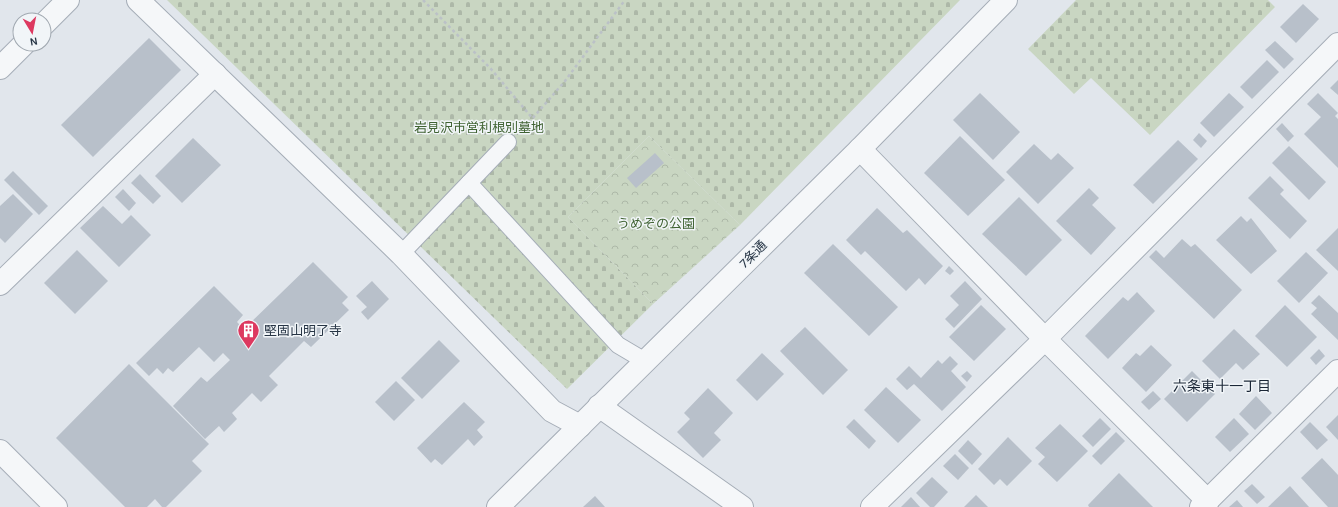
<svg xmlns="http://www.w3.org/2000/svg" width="1338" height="507" viewBox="0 0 1338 507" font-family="Karla,'Noto Sans JP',sans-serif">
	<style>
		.cemetery { fill: url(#cemetery-stones) }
		.park { fill: url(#park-crowns) }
		.building { fill: #b8c0ca }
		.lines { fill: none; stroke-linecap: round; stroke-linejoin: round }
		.service-casing { stroke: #a5adb7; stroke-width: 18 }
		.minor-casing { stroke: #a5adb7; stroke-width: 24 }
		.tertiary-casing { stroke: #a5adb7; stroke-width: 24 }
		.path { stroke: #bbc1c7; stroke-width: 2.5; stroke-dasharray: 3 3; stroke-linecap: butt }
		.service { stroke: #f5f7f9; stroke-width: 16 }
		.minor { stroke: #f5f7f9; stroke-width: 22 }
		.tertiary { stroke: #f5f7f9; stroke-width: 22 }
		.labels { text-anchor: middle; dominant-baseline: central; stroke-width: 3; stroke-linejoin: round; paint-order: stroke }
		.park-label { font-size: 13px; fill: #406333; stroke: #f1f5f8 }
		.street-label { font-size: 13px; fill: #273545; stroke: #f1f5f8 }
		.poi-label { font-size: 13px; fill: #273545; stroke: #f1f5f8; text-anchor: start }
		.neighbourhood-label { font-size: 14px; fill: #1a2636; stroke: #f1f5f8 }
	</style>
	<defs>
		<pattern id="cemetery-stones" width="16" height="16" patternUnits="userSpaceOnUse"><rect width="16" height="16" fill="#c9d6c2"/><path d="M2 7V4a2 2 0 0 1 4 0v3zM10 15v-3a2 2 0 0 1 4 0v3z" fill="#adb8a8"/></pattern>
		<pattern id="park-crowns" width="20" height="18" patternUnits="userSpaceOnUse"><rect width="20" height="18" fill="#c9d6c2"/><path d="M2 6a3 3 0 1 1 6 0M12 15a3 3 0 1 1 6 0" fill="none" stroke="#adb8a8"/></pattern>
	</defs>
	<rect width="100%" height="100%" fill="#e1e6ec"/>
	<g class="cemetery">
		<path d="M167,0H960L740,225L649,136L568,217L653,304L567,389Z"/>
		<path d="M1076,0H1268L1275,7L1150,135L1091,78L1074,94L1028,49Z"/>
	</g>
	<path class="park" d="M649,136L740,225L653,304L568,217Z"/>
	<g class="building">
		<path d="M1303,4L1319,19L1296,43L1280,27Z"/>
		<path d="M149,38L181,70L93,157L61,125Z"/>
		<path d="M1275,41L1294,59L1284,69L1265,50Z"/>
		<path d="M1267,60L1279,72L1252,99L1240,87Z"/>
		<path d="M1338,80V95L1330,88Z"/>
		<path d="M980,93L1020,132L993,160L953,120Z"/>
		<path d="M1229,93L1244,107L1214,137L1200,123Z"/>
		<path d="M1318,93L1338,113L1335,116L1338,119V168L1304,134L1321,117L1307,104Z"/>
		<path d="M1282,123L1294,136L1288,142L1276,129Z"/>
		<path d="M1199,133L1207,141L1201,148L1193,140Z"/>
		<path d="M960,136L1005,180L968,216L924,173Z"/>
		<path d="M193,138L221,165L182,203L155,176Z"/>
		<path d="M1178,140L1198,159L1153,204L1133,185Z"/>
		<path d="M1034,144L1051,160L1058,153L1074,168L1038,204L1006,172Z"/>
		<path d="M1289,146L1326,182L1309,200L1272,163Z"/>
		<path d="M655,153L664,163L636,188L627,178Z"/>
		<path d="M13,171L48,206L39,215L4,180Z"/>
		<path d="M140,174L161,196L153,204L131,183Z"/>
		<path d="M1270,176L1284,190L1280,194L1307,221L1290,239L1248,198Z"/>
		<path d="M1089,188L1099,198L1092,205L1116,228L1091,255L1056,221Z"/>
		<path d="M123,189L136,203L129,211L115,197Z"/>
		<path d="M13,194L33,214L5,243L0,238V206Z"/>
		<path d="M1019,197L1062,240L1026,276L982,234Z"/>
		<path d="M103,206L122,224L131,215L151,235L119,267L80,228Z"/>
		<path d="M877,208L903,233L907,230L943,266L925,285L919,278L906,291L865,251L861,255L846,240Z"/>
		<path d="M1241,216L1247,222L1251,218L1277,251L1251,274L1216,240Z"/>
		<path d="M1338,228V271L1316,250Z"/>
		<path d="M1182,239L1191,247L1195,244L1242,290L1214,319L1149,257L1156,250L1164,258Z"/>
		<path d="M833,244L898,307L869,336L804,273Z"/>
		<path d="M77,250L108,281L75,314L44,283Z"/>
		<path d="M1306,252L1328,273L1299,303L1277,281Z"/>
		<path d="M313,262L348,297L342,303L349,310L311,347L304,341L269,376L278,385L261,402L252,393L232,413L237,419L224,432L219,426L205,439L173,406L201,377L207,382L230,360L223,353L214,362L199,347L173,372L168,368L163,374L157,368L149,376L136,363L214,286L243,315L237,322L244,329Z"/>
		<path d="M949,266L954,271L950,275L945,271Z"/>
		<path d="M372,281L389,299L368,320L361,312L367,307L356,296Z"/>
		<path d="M965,281L982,299L954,328L945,319L959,305L950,296Z"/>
		<path d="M1137,292L1155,311L1108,359L1085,336L1123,297L1128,301Z"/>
		<path d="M1319,295L1338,313V340L1311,314L1317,308L1311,303Z"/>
		<path d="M981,305L1006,329L974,361L949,337Z"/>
		<path d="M1285,305L1317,337L1287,367L1255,336Z"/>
		<path d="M805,327L848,370L823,395L780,351Z"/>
		<path d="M1234,329L1260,354L1243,370L1236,363L1220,379L1202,361Z"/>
		<path d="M439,340L460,361L422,399L401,378Z"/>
		<path d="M1151,345L1172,365L1146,392L1122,368L1136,353L1140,356Z"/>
		<path d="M1319,349L1325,356L1316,365L1310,358Z"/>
		<path d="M762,353L784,374L757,401L736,380Z"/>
		<path d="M950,356L958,364L951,371L966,387L942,411L914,384L907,390L896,379L909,366L921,378L938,360L942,364Z"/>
		<path d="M129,364L209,444L192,461L202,471L166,507H162L155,499L147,507H125L56,438Z"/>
		<path d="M967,371L972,376L967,382L961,376Z"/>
		<path d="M1192,371L1215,394L1187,422L1164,399Z"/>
		<path d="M396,381L415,400L394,421L375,402Z"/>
		<path d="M886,387L921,420L898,443L864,410Z"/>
		<path d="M708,388L733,413L714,433L721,440L703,458L677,432L690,419L684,413Z"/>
		<path d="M1153,391L1161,399L1149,410L1141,402Z"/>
		<path d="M1256,396L1272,413L1255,430L1239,414Z"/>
		<path d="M464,402L485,422L477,430L483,437L474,446L468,439L442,465L435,459L431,463L417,448Z"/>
		<path d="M1338,415V440L1326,427Z"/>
		<path d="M1100,418L1111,429L1093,447L1082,436Z"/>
		<path d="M1234,418L1249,434L1230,452L1215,437Z"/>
		<path d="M854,419L876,441L869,449L846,427Z"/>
		<path d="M1310,422L1328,440L1317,450L1300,432Z"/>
		<path d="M1060,424L1088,451L1057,482L1038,464L1045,457L1035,448Z"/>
		<path d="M1116,432L1125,441L1101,465L1092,456Z"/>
		<path d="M1008,437L1032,461L1007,486L1000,479L994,485L978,469Z"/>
		<path d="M968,440L982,454L972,465L958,451Z"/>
		<path d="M955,454L969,468L958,480L943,466Z"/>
		<path d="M1322,458L1338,475V507H1328L1301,478Z"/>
		<path d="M1119,473L1153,507H1089L1088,505Z"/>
		<path d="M932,477L948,492L934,507H930L916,493Z"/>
		<path d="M1252,484L1265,497L1257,504L1244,491Z"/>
		<path d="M1290,486L1309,507H1268Z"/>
		<path d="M976,495L988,507H964Z"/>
		<path d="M595,496L605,507H583Z"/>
		<path d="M911,497L920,507H901Z"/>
		<path d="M1237,500L1243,507H1229Z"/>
	</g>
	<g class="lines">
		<defs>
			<g id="service">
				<path d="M469,183L618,345L645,361"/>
				<path d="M401,254L508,142"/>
			</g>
			<g id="minor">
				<path d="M138,0L401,254L552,411L580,426"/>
				<path d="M44,24L68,0"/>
				<path d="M0,68L24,44"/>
				<path d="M860,149L1045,339L1208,501"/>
				<path d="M0,284L215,74"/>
				<path d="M599,406L742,507"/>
				<path d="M0,451L56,507"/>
				<path d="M872,507L1045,339L1338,44"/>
				<path d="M1201,507L1338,371"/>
			</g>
			<path id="tertiary" d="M498,507L860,149L1006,0"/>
		</defs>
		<use href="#service" class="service-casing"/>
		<use href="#minor" class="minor-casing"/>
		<use href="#tertiary" class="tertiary-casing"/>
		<g class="path">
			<path d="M423,0L491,69L533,119"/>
			<path d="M525,127L565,81L625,0"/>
		</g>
		<use href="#service" class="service"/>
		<use href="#minor" class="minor"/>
		<use href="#tertiary" class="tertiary"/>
	</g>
	<defs>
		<symbol id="building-pin" viewBox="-11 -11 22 30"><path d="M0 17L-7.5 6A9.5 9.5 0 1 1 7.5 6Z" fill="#dd3960" stroke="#f1f5f8"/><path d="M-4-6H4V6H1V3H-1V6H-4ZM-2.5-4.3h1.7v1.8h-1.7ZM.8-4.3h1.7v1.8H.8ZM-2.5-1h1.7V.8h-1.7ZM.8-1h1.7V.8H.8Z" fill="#fff"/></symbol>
	</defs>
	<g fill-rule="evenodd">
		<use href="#building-pin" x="236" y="318" width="25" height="34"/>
	</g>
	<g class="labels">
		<g class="park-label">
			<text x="479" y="127">岩見沢市営利根別墓地</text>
			<text x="656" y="223">うめぞの公園</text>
		</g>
		<g class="street-label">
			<text transform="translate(753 254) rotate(-45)">7条通</text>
		</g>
		<g class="poi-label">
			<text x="264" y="330">堅固山明了寺</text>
		</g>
		<g class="neighbourhood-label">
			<text x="1222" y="386">六条東十一丁目</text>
		</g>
	</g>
	<g transform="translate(32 32) rotate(170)"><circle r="19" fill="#f1f5f8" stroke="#a0a8b0"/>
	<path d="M0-3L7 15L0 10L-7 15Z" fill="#dd3960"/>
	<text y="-6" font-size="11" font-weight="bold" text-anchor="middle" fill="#273545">N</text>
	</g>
</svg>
